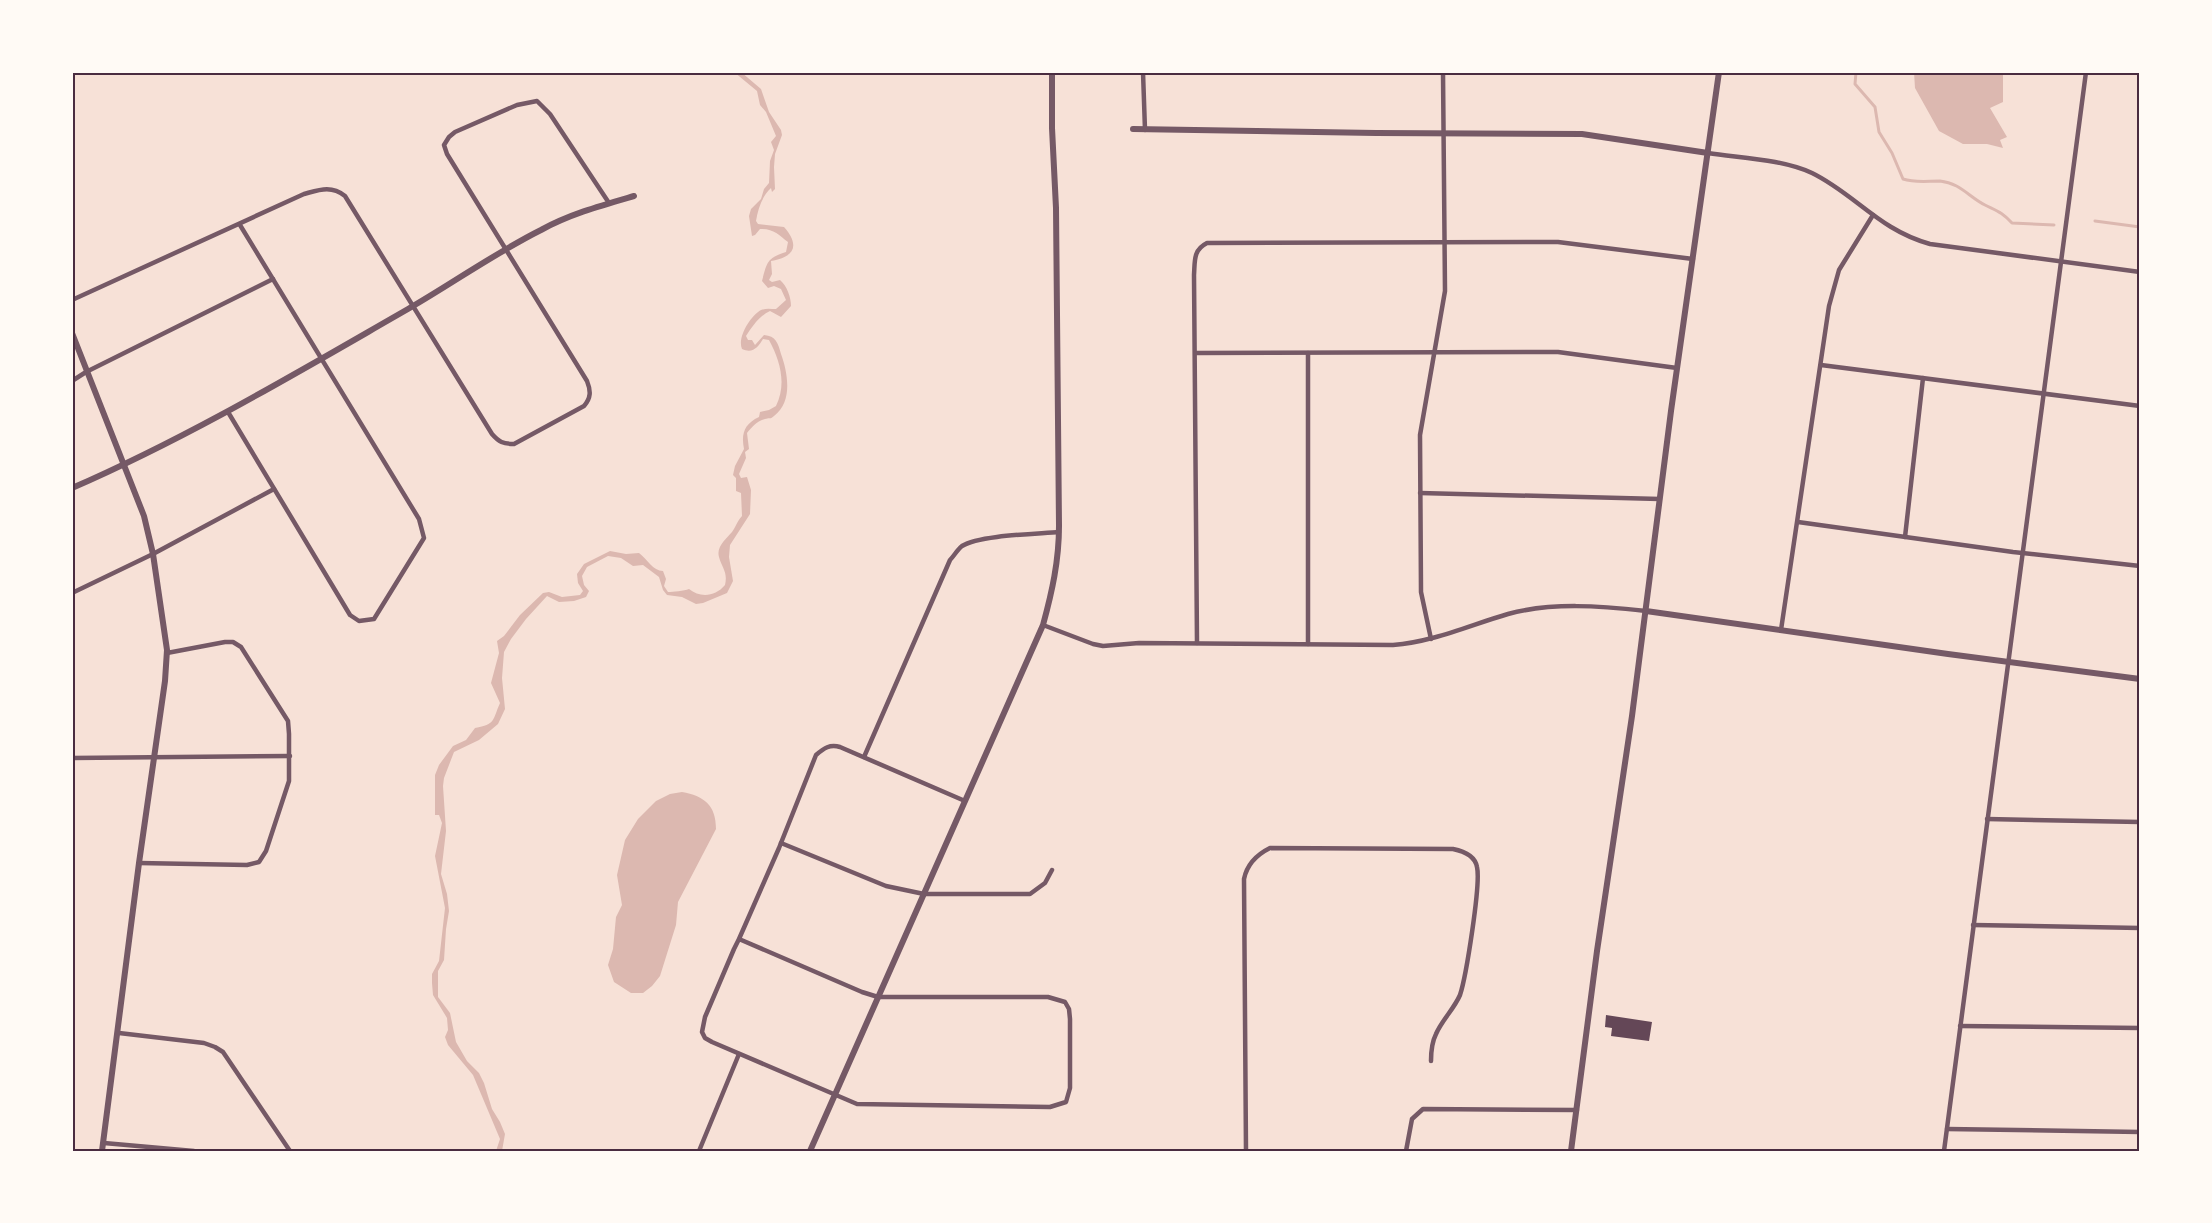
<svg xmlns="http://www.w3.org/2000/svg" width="2212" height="1223" viewBox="0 0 2212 1223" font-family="Roboto,sans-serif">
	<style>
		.water { fill: #dcb8b0 }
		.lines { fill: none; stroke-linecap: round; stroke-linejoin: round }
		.stream { stroke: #dcb8b0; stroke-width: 3 }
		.building { fill: #644757 }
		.minor { stroke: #755966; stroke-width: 4.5 }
		.tertiary { stroke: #755966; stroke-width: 6 }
		.neatline { fill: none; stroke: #4a2c40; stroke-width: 2 }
	</style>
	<rect width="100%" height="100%" fill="#f7e1d7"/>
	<g class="water">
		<path d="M734,72H741L761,89L769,112L781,130L782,135L775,154L774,167L775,189L772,192L771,188C762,196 758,209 756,221L758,224L784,227C800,245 795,257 771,261L772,274L769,280L772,282L780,280C787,286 791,297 791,306L781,317L770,311C759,316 752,327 746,336L748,340H752L755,345L764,335C776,336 778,343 781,354C788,373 793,402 774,416C769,420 771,417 765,419C757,421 752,427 747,433L749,449L745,452L746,458L739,474L741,478L747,477L751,490L750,514L730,545L729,557L733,581L727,593L703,603L696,604L682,597L667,595L663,590L659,577L643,565L633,566L621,558L608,556L587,567L582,576L584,585L589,591L586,597L574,601L559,602L547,596L526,619L511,639L504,652L502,678L505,709L498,724L479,740L454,752L444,778L443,786L446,831L441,874L447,894L449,911L446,929L444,960L438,971V997L450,1013L456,1042L467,1061L479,1073L484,1083L492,1109L500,1122L505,1134L502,1151H496L500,1139L473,1075L448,1045L445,1037L448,1030L447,1018L433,995L432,983V974L439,961L445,908L435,856L442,823L439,815H435V775L439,765L453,746L466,740L475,728C496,724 492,721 500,703L491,683L499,653L497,641L504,636L520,615L543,593L549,592L562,597L580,595L583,591L578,583L577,574L584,564L610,551L626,554L639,553C647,559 653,571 663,571L666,579L664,586L668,592C673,592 684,591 689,589C700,598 715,597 725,585C728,572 722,568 719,557C716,547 726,539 732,532C736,527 737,521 742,516L741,493L736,491V478L733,475L735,466L744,449C741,434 744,424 759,417L760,412L769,410L776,406C787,384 780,360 769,340L763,339C758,347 753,354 742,349C737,338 750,316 761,310C766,308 771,309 776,309L786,300L781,289L774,286L768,288L762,281C767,262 767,258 786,252L788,242C779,235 773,228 760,229L755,235L752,236L749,216L751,209L761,199L764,189L769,183L770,161L774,150L771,142L776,136L766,112L760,105L757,91Z"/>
		<path d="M1914,72H2003V102L1990,108L2007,137L2000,140L2003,148L1987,144H1963L1939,131L1915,88Z"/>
		<path d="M682,792C704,796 716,805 716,829L678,902L676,925L660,976L652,986L643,993H631L614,982L608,965L613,949L616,917L622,905L617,875L625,840L638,819L656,801L670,794Z"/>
	</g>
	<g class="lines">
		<g class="stream">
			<path d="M1856,72L1855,84L1875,107L1879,132L1892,153L1903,179C1915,183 1927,181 1940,181C1960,183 1969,197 1985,205C1997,211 2002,212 2012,223L2054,225"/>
			<path d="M2095,221L2140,227"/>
		</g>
	</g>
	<path class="building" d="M1606,1015L1652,1022L1649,1041L1611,1036L1612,1028L1605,1027Z"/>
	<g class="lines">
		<g class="minor">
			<path d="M1143,72L1145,130"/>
			<path d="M1708,153C1740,158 1782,159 1812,173C1855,194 1879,230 1930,244L2140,272"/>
			<path d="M72,300L304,194C319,190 331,185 345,196L492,434C499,442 503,444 514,444L584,406C591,398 591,391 587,381L447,154L444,145L449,137L455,132L517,105L537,101L550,114L609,203"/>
			<path d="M1196,353L1558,352L1677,368"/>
			<path d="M1821,365L2140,406"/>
			<path d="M72,381L86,372L273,279"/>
			<path d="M228,412L350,615L359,621L374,619L424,538L419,519L240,225"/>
			<path d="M1420,493L1660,499"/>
			<path d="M1798,522L2013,552L2140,566"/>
			<path d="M1905,537L1923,378"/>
			<path d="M72,593L153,554L274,489"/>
			<path d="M1043,625L1093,644L1103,646L1139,643L1393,645C1433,642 1470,625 1508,614C1552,602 1601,606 1646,611"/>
			<path d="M1781,630L1829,306L1839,270L1873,215"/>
			<path d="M1431,639L1421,592L1420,435L1445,291L1443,72"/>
			<path d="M1197,643L1194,275C1195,261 1193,250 1207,243L1558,242L1693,259"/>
			<path d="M1308,644V353"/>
			<path d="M864,757L950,560C954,556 957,550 962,546C979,535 1037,534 1059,532"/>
			<path d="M72,758L290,756"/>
			<path d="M1987,819L2140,822"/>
			<path d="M781,843L886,886L924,894H1030L1045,883L1052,870"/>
			<path d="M139,863L247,865L259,862L266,851L289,781V734L288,721L241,647L233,642H225L167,653"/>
			<path d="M1973,925L2140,928"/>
			<path d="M739,939L862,992L878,997H1048L1065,1002L1069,1009L1070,1019V1088L1066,1102L1050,1107L857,1104L712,1042L705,1038L702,1032L705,1017L734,949L739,939L779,848L781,843L816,755C824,748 830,744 840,747L965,801"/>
			<path d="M1960,1026L2140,1028"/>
			<path d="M119,1033L204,1043L215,1047L223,1052L290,1151"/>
			<path d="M1947,1129L2140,1132"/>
			<path d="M104,1143L194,1151"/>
			<path d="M699,1151L739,1054"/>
			<path d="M1246,1151L1244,879C1247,864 1256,855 1270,848L1453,849C1463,851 1475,856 1477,867C1481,884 1466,977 1460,995C1454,1009 1442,1020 1436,1034C1432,1042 1431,1052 1431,1061"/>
			<path d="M1406,1151L1412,1119L1423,1109L1577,1110"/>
			<path d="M1944,1151L2086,72"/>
		</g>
		<g class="tertiary">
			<path d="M1133,129L1376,133L1582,134L1708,153"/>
			<path d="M72,333L144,516L153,554L167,650L165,681L139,863L102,1151"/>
			<path d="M72,488C189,437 298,372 408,309C453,283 495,253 541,230C570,214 603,205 634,196"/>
			<path d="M1646,611L1948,654L2140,679"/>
			<path d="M810,1151L1043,625C1052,592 1059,561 1059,526L1056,208L1052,128V72"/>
			<path d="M1571,1151L1597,951L1632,716L1671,411L1719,72"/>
		</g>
	</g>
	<rect width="2212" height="1223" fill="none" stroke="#fffaf5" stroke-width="147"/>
	<rect x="74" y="74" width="2064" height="1076" class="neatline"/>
</svg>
